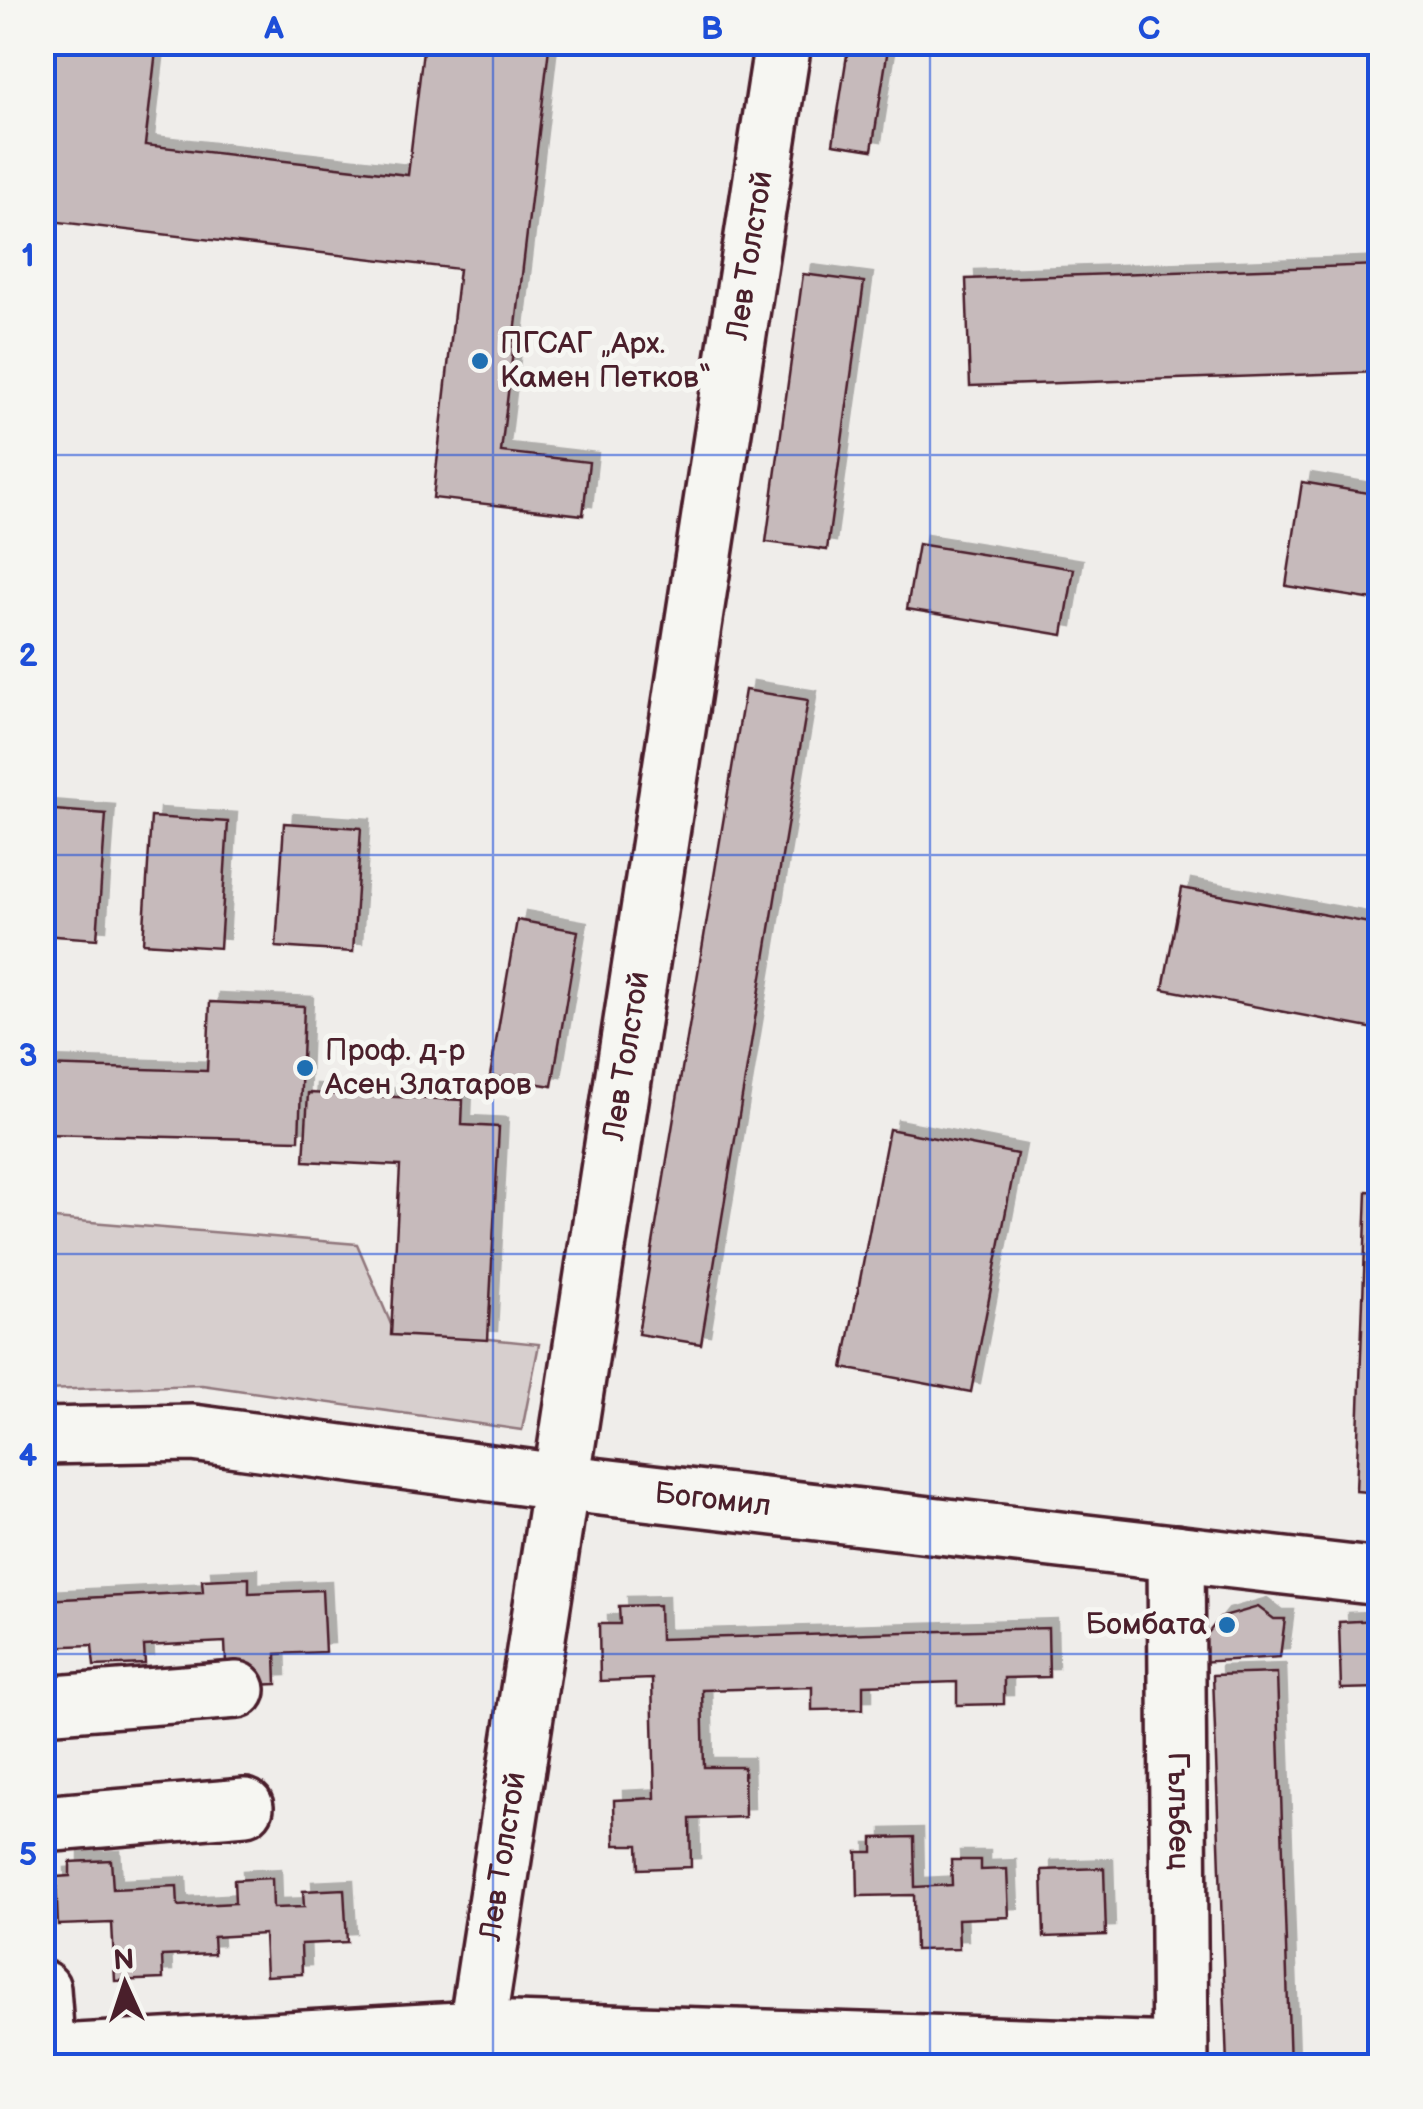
<svg xmlns="http://www.w3.org/2000/svg" width="1423" height="2109" viewBox="0 0 1423 2109" font-family="'Balsamiq Sans',sans-serif">
	<style>
		.green { fill: #d7cfce; stroke: #90777c; stroke-width: 2.5 }
		.building { fill: #c6babb; stroke: #4a1f2b; stroke-width: 2.5; filter: url(#shadow) }
		.lines { fill: none; stroke-linecap: round; stroke-linejoin: round }
		.minor-casing { stroke: #4a1f2b; stroke-width: 62 }
		.minor { stroke: #f6f6f2; stroke-width: 55 }
		.grid { fill: none; stroke: #1d4ed8; stroke-width: 2.5; stroke-opacity: 0.55 }
		.poi-dot { fill: #1f6fb2; stroke: #f6f6f2; stroke-width: 4 }
		.labels { text-anchor: middle; dominant-baseline: central; stroke-width: 10; stroke-linejoin: round; paint-order: stroke }
		.street-label { font-size: 30px; fill: #4a1f2b; stroke: #f6f6f2 }
		.poi-label { font-size: 30px; fill: #4a1f2b; stroke: #f6f6f2; text-anchor: start }
		.neatline { fill: none; stroke: #1d4ed8; stroke-width: 4 }
		.grid-label { font-size: 32px; text-anchor: middle; font-weight: bold; fill: #1d4ed8 }
	</style>
	<defs>
		<filter id="shadow"><feDropShadow dx="9" dy="-9" stdDeviation="0" flood-color="#0004"/></filter>
	</defs>
	<rect width="100%" height="100%" fill="#efedea"/>
	<filter id="ink" filterUnits="userSpaceOnUse"><feTurbulence type="fractalNoise" baseFrequency=".01" numOctaves="2"/><feDisplacementMap in="SourceGraphic" scale="20" xChannelSelector="R" yChannelSelector="G"/><feConvolveMatrix kernelMatrix="1 2 1 2 8 2 1 2 1" color-interpolation-filters="sRGB"/></filter>
	<g filter="url(#ink)">
		<path class="green" d="M42,1218L357,1244L393,1329L539,1344L522,1430L202,1385L43,1390Z"/>
		<g class="building">
			<path d="M42,42H157L145,145L408,175L424,42L549,48L501,452L589,462L583,515L433,498L459,269L42,220Z"/>
			<path d="M849,42H889L872,150L833,144Z"/>
			<path d="M1380,265V372L970,386L966,279Z"/>
			<path d="M803,274L864,282L827,550L766,542Z"/>
			<path d="M1302,482L1380,495V601L1286,586Z"/>
			<path d="M918,544L1074,569L1063,635L907,609Z"/>
			<path d="M745,690L808,700L701,1344L638,1334Z"/>
			<path d="M42,809L106,814L97,939L42,935Z"/>
			<path d="M151,817L228,822L220,948L143,943Z"/>
			<path d="M284,823L361,828L353,952L276,947Z"/>
			<path d="M1182,888L1380,925V1030L1163,989Z"/>
			<path d="M517,920L578,931L552,1086L490,1076Z"/>
			<path d="M210,1002L304,1006L299,1140L42,1134V1066L207,1071Z"/>
			<path d="M308,1093L463,1100L462,1125L499,1127L488,1340L391,1335L400,1166L304,1161Z"/>
			<path d="M889,1129L1017,1154L971,1392L843,1368Z"/>
			<path d="M1367,1191L1380,1192V1493L1356,1491Z"/>
			<path d="M249,1578V1593L322,1590L325,1652L276,1654L277,1684L227,1686L225,1642L144,1646L145,1664L94,1666L92,1645L42,1647V1600L203,1592L202,1580Z"/>
			<path d="M659,1605L660,1639L1048,1628L1049,1677L1004,1678V1704L957,1705V1682L863,1685V1709L812,1710V1687L702,1690L704,1767H744L745,1817L690,1819L691,1867L639,1869L638,1845H615L614,1800L655,1798L652,1679L600,1681L599,1624H620L619,1606Z"/>
			<path d="M1258,1607L1274,1619H1285L1280,1657L1199,1662L1204,1638L1220,1618Z"/>
			<path d="M1380,1620V1688L1341,1689L1339,1622Z"/>
			<path d="M1277,1673L1290,2066H1227L1213,1675Z"/>
			<path d="M914,1837L915,1887L952,1885L951,1860H981V1870L1007,1869L1009,1917L958,1919L959,1949L915,1950L914,1895L858,1896L857,1852H873V1838Z"/>
			<path d="M111,1860L113,1889L177,1886L178,1906L235,1903L234,1880L272,1878L273,1908L304,1907L303,1891L344,1889L347,1942L301,1944L302,1974L266,1976L264,1934L213,1937L214,1954L162,1956L163,1979L115,1981L112,1923L58,1925L56,1877L70,1876V1862Z"/>
			<path d="M1104,1868L1106,1935L1044,1937L1042,1870Z"/>
		</g>
		<g class="lines">
			<defs>
				<g id="minor">
					<path id="s1" d="M42,1436L193,1433L558,1482L1380,1577"/>
					<path id="s2" d="M1176,1553L1180,2066"/>
					<path d="M42,1705L237,1690"/>
					<path d="M42,1824L245,1807"/>
					<path d="M42,1989L47,2054"/>
					<path d="M42,2054L477,2029L1178,2051"/>
					<path id="s3" d="M471,2066L783,42"/>
				</g>
			</defs>
			<use href="#minor" class="minor-casing"/>
			<use href="#minor" class="minor"/>
		</g>
	</g>
	<path class="grid" d="M493,42V2066M930,42V2066M42,455H1380M42,855H1380M42,1254H1380M42,1654H1380"/>
	<g class="poi-dot">
		<circle cx="480" cy="361" r="10"/>
		<circle cx="305" cy="1068" r="10"/>
		<circle cx="1227" cy="1625" r="10"/>
	</g>
	<g class="labels">
		<g class="street-label">
			<text stroke="none"><textPath href="#s3" startOffset="1832">Лев Толстой</textPath></text>
			<text stroke="none"><textPath href="#s3" startOffset="1022">Лев Толстой</textPath></text>
			<text stroke="none"><textPath href="#s1" startOffset="675">Богомил</textPath></text>
			<text stroke="none"><textPath href="#s2" startOffset="258">Гълъбец</textPath></text>
			<text stroke="none"><textPath href="#s3" startOffset="212">Лев Толстой</textPath></text>
		</g>
		<g class="poi-label">
			<text x="500" y="344">ПГСАГ „Арх.<tspan x="500" dy="34">Камен Петков“</tspan></text>
			<text x="325" y="1051">Проф. д-р<tspan x="325" dy="34">Асен Златаров</tspan></text>
			<text x="1207" y="1625" text-anchor="end">Бомбата</text>
		</g>
	</g>
	<rect width="1423" height="2109" fill="none" stroke="#f6f6f2" stroke-width="110"/>
	<g transform="translate(125 1984) rotate(357)" stroke="#f6f6f2" stroke-width="8" paint-order="stroke">
	<path d="M0-8L18 38L0 25L-18 38Z" fill="#4a1f2b"/>
	<text y="-15" font-size="28" font-weight="bold" text-anchor="middle" fill="#4a1f2b">N</text>
	</g>
	<rect x="55" y="55" width="1313" height="1999" class="neatline"/>
	<g class="grid-label">
		<text x="274" y="39">A</text>
		<text x="712" y="39">B</text>
		<text x="1149" y="39">C</text>
		<text x="28" y="266">1</text>
		<text x="28" y="666">2</text>
		<text x="28" y="1066">3</text>
		<text x="28" y="1466">4</text>
		<text x="28" y="1865">5</text>
	</g>
</svg>
